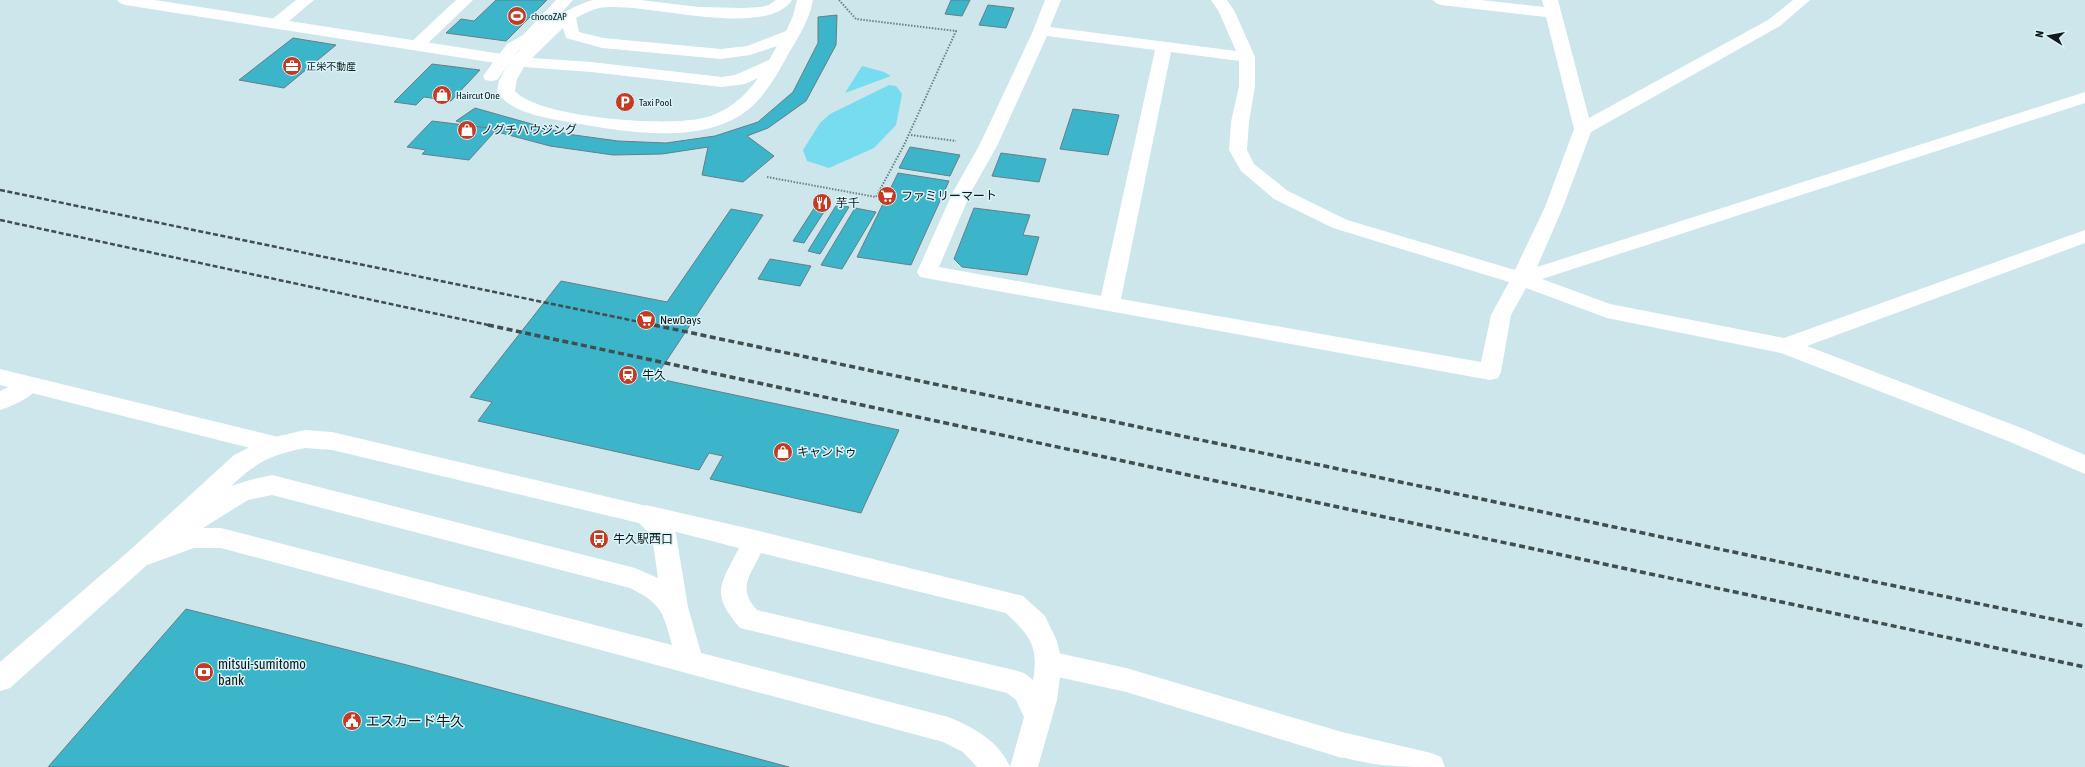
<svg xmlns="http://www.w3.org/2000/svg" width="2085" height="767" viewBox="0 0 2085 767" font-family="'Asap Condensed','Noto Sans JP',sans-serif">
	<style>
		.green { fill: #78dcf0 }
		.building { fill: #3cb4c9; stroke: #677f84 }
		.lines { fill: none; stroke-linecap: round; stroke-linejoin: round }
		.path { stroke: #6f8184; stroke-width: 2; stroke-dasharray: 1.5 1.5; stroke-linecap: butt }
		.service { fill: #fff; fill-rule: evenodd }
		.pedestrian { fill: #fff; fill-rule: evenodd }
		.minor { fill: #fff; fill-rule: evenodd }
		.tertiary { fill: #fff; fill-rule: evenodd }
		.rail-far1 { stroke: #404e50; stroke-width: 2.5; stroke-dasharray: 5 2.5; stroke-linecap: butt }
		.rail { stroke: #404e50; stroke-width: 3.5; stroke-dasharray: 6 3.5; stroke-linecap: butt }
		.labels { text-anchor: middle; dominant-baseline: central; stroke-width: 3; stroke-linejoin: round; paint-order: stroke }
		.far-poi-label { font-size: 10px; fill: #101a1b; stroke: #d9f3f9; text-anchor: start }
		.poi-label { font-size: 12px; fill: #101a1b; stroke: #d9f3f9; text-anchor: start }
		.near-poi-label { font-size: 14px; fill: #101a1b; stroke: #d9f3f9; text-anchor: start }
	</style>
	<rect width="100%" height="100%" fill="#cce6eb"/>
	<g class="green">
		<path d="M862,66L884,72L891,76L845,93Z"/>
		<path d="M889,85L896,86L902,94L896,125L874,148L829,168L807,161L803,150L820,123L830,114Z"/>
	</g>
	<g class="building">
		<path d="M496,0H547L506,41L446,33L461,19L474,21Z"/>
		<path d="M951,0H970L962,16L945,14Z"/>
		<path d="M988,5L1014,8L1006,28L979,25Z"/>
		<path d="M837,15L836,45L806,101L768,128L747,136L774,156L743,182L702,175L708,147L662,154L613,155L550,146L456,121L475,108L567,134L618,141L666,143L715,136L758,122L793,92L818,43V17Z"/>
		<path d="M293,38L336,45L284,88L239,80Z"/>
		<path d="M432,64L480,70L451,101L424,97L416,105L394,102Z"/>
		<path d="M1073,109L1119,115L1108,155L1060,149Z"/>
		<path d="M432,121L497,129L469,160L422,154L426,150L407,147Z"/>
		<path d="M910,147L960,155L950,176L899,168Z"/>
		<path d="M1001,153L1046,159L1039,182L992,176Z"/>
		<path d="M898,173L949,181L911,265L857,257Z"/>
		<path d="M820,199L831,201L804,243L793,241Z"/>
		<path d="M837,204L849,207L820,254L808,251Z"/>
		<path d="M855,208L876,212L842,269L821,265Z"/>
		<path d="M974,208L1030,215L1023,235L1039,237L1027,275L962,267L954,259Z"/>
		<path d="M731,209L763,215L655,378L899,430L861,513L710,479L723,456L709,453L699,470L478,421L492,402L470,397L561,281L667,302Z"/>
		<path d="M770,259L811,266L800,286L758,279Z"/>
		<path d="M186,609L403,664L789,767H48Z"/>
	</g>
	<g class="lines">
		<g class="path">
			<path d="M911,135L956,141"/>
			<path d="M767,177L876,197L904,145L956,31L856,19L839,0"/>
		</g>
		<g class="service">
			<path d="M593,0H640L699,7L743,8L761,7L769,5L776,0H792C764,41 643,0 599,8C591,10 583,14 576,18L579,32L603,38L721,49L747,46L786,31L793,16L797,0H813C809,23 796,40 785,60C775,78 763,99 745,112C701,145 624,132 574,123C548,118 513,115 497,92C498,87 498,81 501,77C516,46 560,8 593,0ZM563,28L566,38L602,48L721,59L750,55L777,46L769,60L735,75L722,77L591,62L532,58ZM524,67L591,72L722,87L745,84L758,78C745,97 726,113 703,118C668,127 538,118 515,91L517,79Z"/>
			<path d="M646,505L755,530L1023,596L1045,616L1057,641L1062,663L1057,700L1038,767H1010L1024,717L1016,700L1007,693L740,628C710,593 720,585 739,548L637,522L634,515L637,508ZM761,553L1006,613C1030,636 1039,646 1033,680L1024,673L1014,670L757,610C737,588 750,576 761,553Z"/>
			<path d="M1342,732L1431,753L1441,757L1445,767C1404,767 1371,767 1332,754L1328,745L1332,736Z"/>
		</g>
		<path class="pedestrian" d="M556,0H573L535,41L519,50L497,80L491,81L485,80L483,76L507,44L523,35Z"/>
		<g class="minor">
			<path d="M296,0H314L282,27H270L268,24L270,21Z"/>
			<path d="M456,0H473L422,49H410L408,46L410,43Z"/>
			<path d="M1045,0H1061L1050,27L1236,51L1219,12L1211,0H1227L1235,12L1255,57V86L1249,122L1247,150L1254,164L1288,191L1347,220L1515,270L1545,207L1574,129L1546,17L1441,5L1436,3L1433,0H1481L1544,7L1542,0H1558L1589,118L1768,20L1793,0H1810L1780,26L1591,132L1563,207L1537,267L2085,92V103L1542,279L1610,304L1784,338L2085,230V243L1807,346L2024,429L2085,455V474L2008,441L1781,353L1607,318L1526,288L1511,315L1501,372L1498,378L1490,380L920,277L917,272L953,192L979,146L1033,31ZM1047,36L1155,50L1101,296L939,267L971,192L997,146ZM1171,52L1239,61V86L1231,122L1229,150L1241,171L1274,199L1333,228L1509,282L1491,315L1481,362L1121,299Z"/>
			<path d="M0,369L274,436L282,439L286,445L282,451L274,454L0,385Z"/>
			<path d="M1049,651L1126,668L1342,732L1352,736L1356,745L1352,754L1342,758L1126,692L1049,675L1040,672L1036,663L1040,654Z"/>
		</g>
		<g class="tertiary">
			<path d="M117,0H155L521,57L527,58L529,62L527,66L521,67L125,5L120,3Z"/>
			<path d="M29,377L37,379L40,385C33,397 13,406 0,410V391Z"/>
			<path d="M305,430L332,432L655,508L668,519L676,534L688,607L701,653L948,717C973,727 999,741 1010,767H977L963,752L943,742L221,548H194L147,565L10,688L0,691V662L129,551L234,455L266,439ZM305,448L332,450L639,523L652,536L658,578L635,568L272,475L250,480L231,486C257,462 270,455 305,448ZM272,495L630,588C662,604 663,612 672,645L221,528H203L248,500Z"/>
		</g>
		<g class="rail-far1">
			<path d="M0,190L659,326"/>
			<path d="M0,220L493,326"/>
		</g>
		<g class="rail">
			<path d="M488,325L2085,667"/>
			<path d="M654,325L2085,626"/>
		</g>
	</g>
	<defs>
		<symbol id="stadium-disc" viewBox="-11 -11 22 22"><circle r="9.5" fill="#c53a23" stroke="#d9f3f9"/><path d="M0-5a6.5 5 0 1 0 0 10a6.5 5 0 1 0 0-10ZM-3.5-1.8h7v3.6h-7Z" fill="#fff"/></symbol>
		<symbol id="office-disc" viewBox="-11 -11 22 22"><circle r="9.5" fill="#c53a23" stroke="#d9f3f9"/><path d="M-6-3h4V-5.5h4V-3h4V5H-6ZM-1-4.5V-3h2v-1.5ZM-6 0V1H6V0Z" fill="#fff"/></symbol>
		<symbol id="shop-disc" viewBox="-11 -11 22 22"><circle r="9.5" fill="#c53a23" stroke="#d9f3f9"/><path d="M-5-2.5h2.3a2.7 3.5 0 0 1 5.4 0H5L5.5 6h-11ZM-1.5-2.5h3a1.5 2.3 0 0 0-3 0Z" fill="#fff"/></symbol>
		<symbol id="parking-disc" viewBox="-11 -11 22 22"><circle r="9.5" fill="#c53a23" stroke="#d9f3f9"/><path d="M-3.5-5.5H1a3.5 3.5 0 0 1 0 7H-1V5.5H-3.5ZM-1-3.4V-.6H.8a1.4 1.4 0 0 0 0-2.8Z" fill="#fff"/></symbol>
		<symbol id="supermarket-disc" viewBox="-11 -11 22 22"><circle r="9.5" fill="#c53a23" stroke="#d9f3f9"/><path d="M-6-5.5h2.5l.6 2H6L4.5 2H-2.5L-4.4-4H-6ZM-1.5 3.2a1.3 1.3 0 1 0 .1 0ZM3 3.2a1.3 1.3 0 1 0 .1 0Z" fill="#fff"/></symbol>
		<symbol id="restaurant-disc" viewBox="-11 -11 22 22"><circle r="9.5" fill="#c53a23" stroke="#d9f3f9"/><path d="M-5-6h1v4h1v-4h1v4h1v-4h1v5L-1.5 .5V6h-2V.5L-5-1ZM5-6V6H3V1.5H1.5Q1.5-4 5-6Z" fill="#fff"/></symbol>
		<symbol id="station-disc" viewBox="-11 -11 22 22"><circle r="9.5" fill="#c53a23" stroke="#d9f3f9"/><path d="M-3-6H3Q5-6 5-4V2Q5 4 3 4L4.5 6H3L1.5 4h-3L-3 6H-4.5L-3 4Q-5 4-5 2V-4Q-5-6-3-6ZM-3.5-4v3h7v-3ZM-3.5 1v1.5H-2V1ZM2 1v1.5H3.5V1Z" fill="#fff"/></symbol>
		<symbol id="bus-disc" viewBox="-11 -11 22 22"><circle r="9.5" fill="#c53a23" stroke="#d9f3f9"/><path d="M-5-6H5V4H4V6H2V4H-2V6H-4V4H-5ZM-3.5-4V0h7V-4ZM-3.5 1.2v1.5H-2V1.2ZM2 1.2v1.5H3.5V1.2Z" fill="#fff"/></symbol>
		<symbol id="bank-disc" viewBox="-11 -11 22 22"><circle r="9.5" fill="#c53a23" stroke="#d9f3f9"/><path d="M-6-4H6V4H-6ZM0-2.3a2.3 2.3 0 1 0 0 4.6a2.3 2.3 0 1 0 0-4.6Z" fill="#fff"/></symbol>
		<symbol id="civic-disc" viewBox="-11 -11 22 22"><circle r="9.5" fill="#c53a23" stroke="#d9f3f9"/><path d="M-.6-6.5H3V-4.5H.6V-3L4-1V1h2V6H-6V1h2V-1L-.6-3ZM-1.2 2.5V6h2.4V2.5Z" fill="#fff"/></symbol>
	</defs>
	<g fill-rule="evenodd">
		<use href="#stadium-disc" x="506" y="5" width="22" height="22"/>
		<use href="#office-disc" x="281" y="55" width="22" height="22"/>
		<use href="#shop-disc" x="431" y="84" width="22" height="22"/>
		<use href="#parking-disc" x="614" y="91" width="22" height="22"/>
		<use href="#shop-disc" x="456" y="119" width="22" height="22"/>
		<use href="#supermarket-disc" x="876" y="185" width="22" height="22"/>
		<use href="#restaurant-disc" x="811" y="192" width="22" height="22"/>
		<use href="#supermarket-disc" x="635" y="309" width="22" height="22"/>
		<use href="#station-disc" x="617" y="364" width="22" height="22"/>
		<use href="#shop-disc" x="772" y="441" width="22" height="22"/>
		<use href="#bus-disc" x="588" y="528" width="22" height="22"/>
		<use href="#bank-disc" x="193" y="661" width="22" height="22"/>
		<use href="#civic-disc" x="341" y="710" width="22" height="22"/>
	</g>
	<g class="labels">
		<g class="far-poi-label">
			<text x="531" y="16">chocoZAP</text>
			<text x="306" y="66">正栄不動産</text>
			<text x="456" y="95">Haircut One</text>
			<text x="639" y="102">Taxi Pool</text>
		</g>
		<g class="poi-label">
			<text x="481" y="130">ノグチハウジング</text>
			<text x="901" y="196">ファミリーマート</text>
			<text x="836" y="203">芋千</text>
			<text x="660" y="320">NewDays</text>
			<text x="642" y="375">牛久</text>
			<text x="797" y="452">キャンドゥ</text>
			<text x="613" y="539">牛久駅西口</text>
		</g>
		<g class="near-poi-label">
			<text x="218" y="664">mitsui-sumitomo<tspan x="218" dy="16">bank</tspan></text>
			<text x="366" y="721">エスカード牛久</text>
		</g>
	</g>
	<g transform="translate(2049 36) rotate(281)" stroke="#d9f3f9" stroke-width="3" paint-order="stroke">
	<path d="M0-3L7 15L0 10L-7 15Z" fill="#101a1b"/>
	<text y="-6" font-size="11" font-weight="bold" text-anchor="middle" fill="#101a1b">N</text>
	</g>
</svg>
